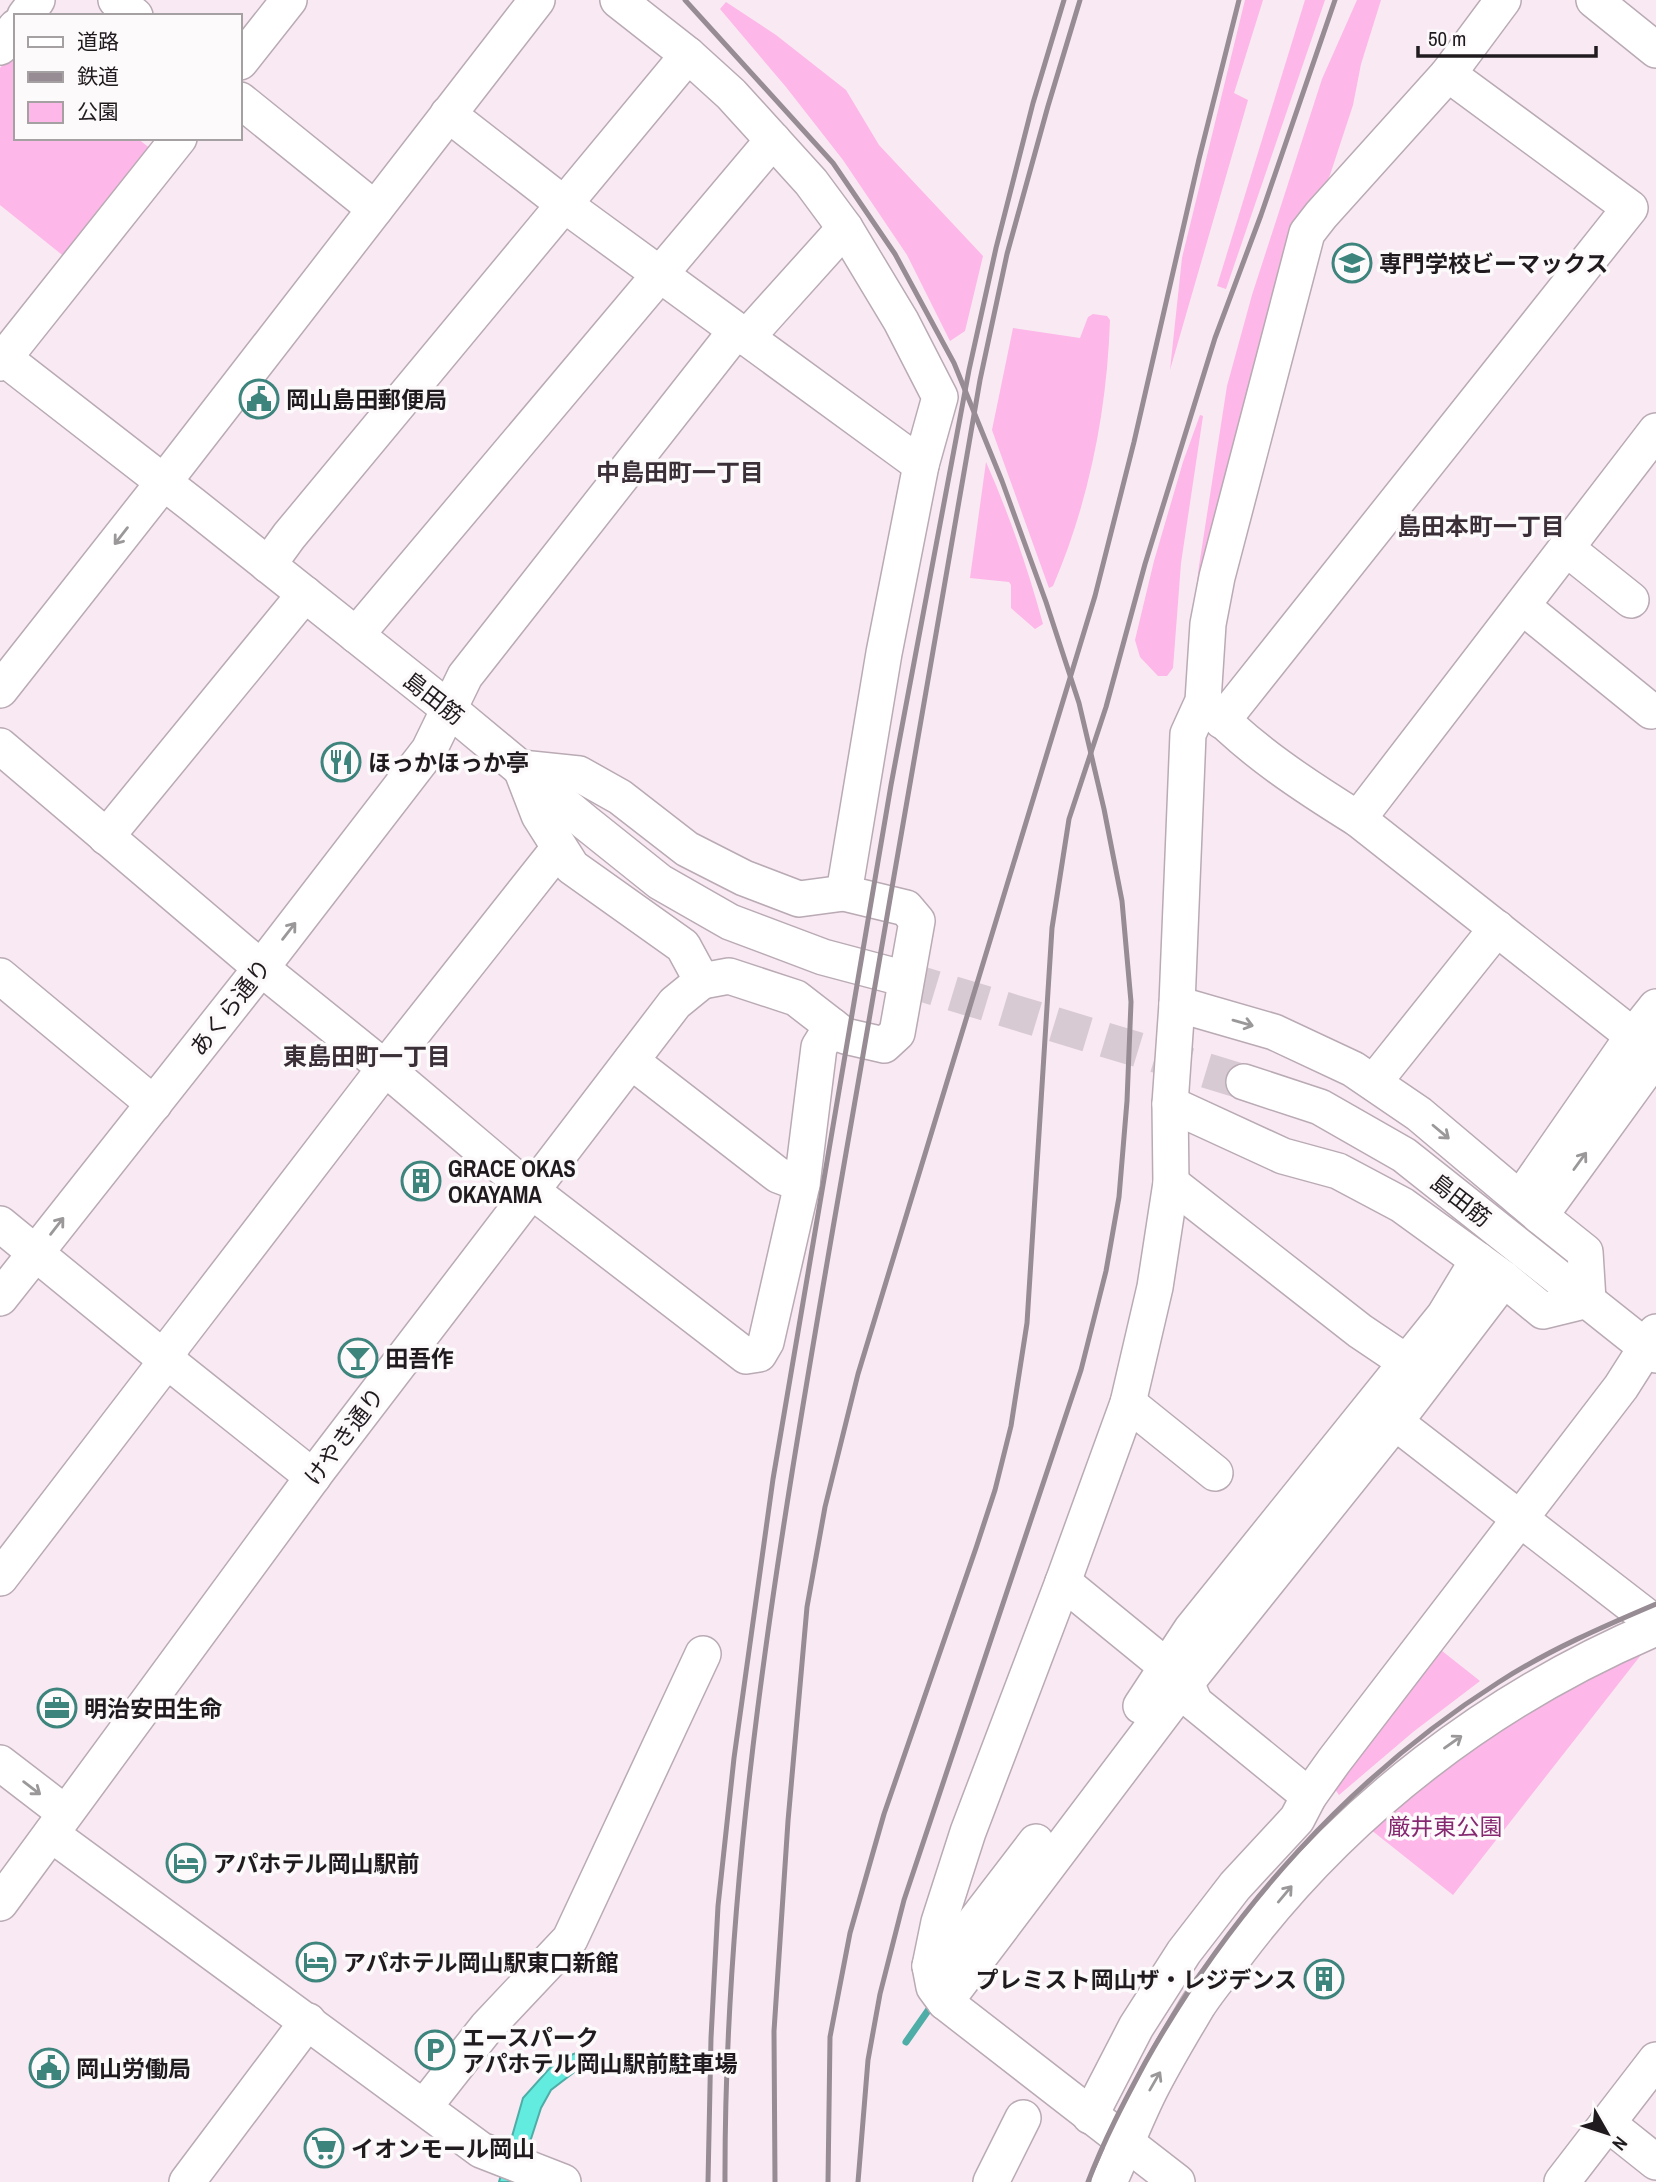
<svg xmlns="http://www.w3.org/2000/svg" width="1656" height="2182" viewBox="0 0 1656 2182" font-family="'Archivo Narrow','Noto Sans JP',sans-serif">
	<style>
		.green { fill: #fdb7e8 }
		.water { fill: #62ece0; stroke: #4eada6; stroke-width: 2 }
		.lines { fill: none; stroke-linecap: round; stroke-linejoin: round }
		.stream { stroke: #4eada6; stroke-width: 7 }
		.minor-tunnel { stroke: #d8cad3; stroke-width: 35; stroke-dasharray: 35 18; stroke-linecap: butt }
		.minor-casing { stroke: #b9aab4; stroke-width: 38 }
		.minor { stroke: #fff; stroke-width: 35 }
		.rail { stroke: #978c93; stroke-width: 5 }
		.oneway { stroke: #9b989a }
		.labels { text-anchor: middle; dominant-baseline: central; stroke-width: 7; stroke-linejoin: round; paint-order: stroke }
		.poi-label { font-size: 23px; font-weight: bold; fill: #201b1e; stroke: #fdfafc; text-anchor: start }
		.street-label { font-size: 23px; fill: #201b1e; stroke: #fdfafc }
		.park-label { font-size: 23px; fill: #852870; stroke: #fdfafc }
		.neighbourhood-label { font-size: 24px; font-weight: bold; fill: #3c3038; stroke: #fdfafc }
	</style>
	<rect width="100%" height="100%" fill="#f9e9f3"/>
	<g class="green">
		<path d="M1245,0H1263L1234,93L1248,100L1170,370L1182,258Z"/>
		<path d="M1305,0H1325L1226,289L1217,286Z"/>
		<path d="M1357,0H1381L1361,64L1353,105L1330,175L1318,201L1191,677L1186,672L1199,566L1227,386L1252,295L1322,79Z"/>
		<path d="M726,2L776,35L846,90L879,145L983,256L965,331L950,341L907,255L843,160L786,87L720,9Z"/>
		<path d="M16,48V138H137L157,154L71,262L0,205V68Z"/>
		<path d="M1093,314L1107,316L1110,320C1107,411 1089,502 1053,586L1049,588L992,430L1013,328L1080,338L1088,317Z"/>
		<path d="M1200,415L1203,416L1181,563L1173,668L1167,676H1158L1140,657L1135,640L1154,561L1183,462Z"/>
		<path d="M986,462C1009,514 1028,569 1043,624L1035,629L1011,608V585L1009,582L970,578Z"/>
		<path d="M1432,1643L1480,1681L1413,1732L1339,1795L1328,1779Z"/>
		<path d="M1648,1646L1453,1895L1370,1829L1492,1728Z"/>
	</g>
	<path class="water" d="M579,2052L577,2070L551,2090L541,2108L517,2182H499L523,2098L557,2060Z"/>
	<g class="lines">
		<path class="stream" d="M906,2042L934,2002"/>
		<path class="minor-tunnel" d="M902,978L1244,1082"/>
		<defs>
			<g id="minor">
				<path d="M116,0L135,16"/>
				<path d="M618,0L688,55L731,94L811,182L845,228L901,321L940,397L921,465"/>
				<path d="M1594,0L1656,50"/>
				<path d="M25,16L37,0"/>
				<path d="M0,47L16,27"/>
				<path d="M240,62L289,0"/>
				<path d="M240,100L375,209"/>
				<path d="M448,114L565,205L921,465L884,653L844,893"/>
				<path d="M746,338L845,228"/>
				<path d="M0,355L193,505L449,709L585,822L660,882L730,922L823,957L902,978"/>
				<path d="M0,363L179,138"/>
				<path d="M1566,548L1631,600"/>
				<path d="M268,565L289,536L688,55"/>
				<path d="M1522,606L1651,711"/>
				<path d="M356,635L773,140"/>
				<path d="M0,690L163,483L537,0"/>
				<path d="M1206,703C1248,749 1305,786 1358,819L1656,1054"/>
				<path d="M1222,721L1630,208L1448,74"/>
				<path d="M0,746L261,968L385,1068L515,1178L746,1356L759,1354L766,1342L802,1184L819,1047L832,1026"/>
				<path d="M521,768L579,774L620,797L687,849L744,878L799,899L844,893L906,908L917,921L897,1033L884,1045L845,1036L796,998L729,976L702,981"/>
				<path d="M522,771L539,815L572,867L683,946L702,981"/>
				<path d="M1358,819L1656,431"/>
				<path d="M106,837L305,594"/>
				<path d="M0,976L154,1104"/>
				<path d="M631,1061L778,1175L802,1184"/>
				<path d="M1244,1082L1320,1107L1404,1155L1656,1355"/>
				<path d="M1374,1082L1497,928"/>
				<path d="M1170,1104L1283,1156L1338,1171L1402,1205L1504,1279L1543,1311L1588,1300L1585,1252L1540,1216L1419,1114L1353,1069L1274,1032L1177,1004"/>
				<path d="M1171,1183L1360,1331L1406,1362"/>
				<path d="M1520,1199L1633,1036L1656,1007"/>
				<path d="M1540,1216L1656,1056"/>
				<path d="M0,1224L165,1359L313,1477"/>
				<path d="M0,1298L261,968L429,750L465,676L736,331"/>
				<path d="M1128,1403L1215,1473"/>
				<path d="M1395,1422L1656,1624"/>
				<path d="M0,1578L158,1372L174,1343L385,1068L559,848"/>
				<path d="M1063,1582L1183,1680L1186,1683L1195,1703L1309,1796"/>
				<path d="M1141,1706L1191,1630L1444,1316L1478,1260"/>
				<path d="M0,1763L65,1813"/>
				<path d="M51,1834L481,2150L563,2182"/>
				<path d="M0,1903L318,1470L675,1003L702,981"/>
				<path d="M930,1966L944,1962L1036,1842"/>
				<path d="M945,2002L1186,1683L1395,1422L1504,1279"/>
				<path d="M424,2107L487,2027L570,1939L703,1654"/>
				<path d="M1090,2116L1136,2027L1184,1952L1235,1886L1297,1819L1309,1796L1334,1761L1621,1387L1656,1332"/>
				<path d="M1607,2123L1656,2162"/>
				<path d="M187,2182L308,2021"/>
				<path d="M991,2182L1023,2118"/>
				<path d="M1109,2182C1123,2152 1135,2120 1150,2090C1164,2062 1181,2034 1197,2007C1209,1988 1225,1970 1238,1952C1346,1809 1491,1698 1656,1628"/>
				<path d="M1177,2182L945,2002L934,1987L930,1966L939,1922L968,1832L1063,1582L1128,1403L1155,1287L1171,1183L1170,1104L1177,1004L1188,734L1203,701L1208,624L1217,577L1307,233L1321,215L1448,74L1503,0"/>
				<path d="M1562,2182L1656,2060"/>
			</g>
		</defs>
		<use href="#minor" class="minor-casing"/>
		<use href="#minor" class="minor"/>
		<g class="rail">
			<path d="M685,0L833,163L895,254L954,363L1002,481L1046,602L1079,703L1104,809L1122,901L1131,1002L1127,1101L1119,1197L1106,1271L1081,1370L904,1900L880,1994L868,2060L858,2182"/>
			<path d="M708,2182L711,2038L718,1906L734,1758L773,1479L891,785L969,370L996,248L1033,103L1064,0"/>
			<path d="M725,2182C724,1861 779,1544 833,1228C882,946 931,663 980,380L1007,254L1048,106L1080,0"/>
			<path d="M775,2182L774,2031L788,1821L807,1607L825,1507L858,1374L1095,596L1134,442L1199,159L1239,0"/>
			<path d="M828,2182L830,2037L850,1933L884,1814L976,1548L995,1490L1011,1426L1027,1323L1052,928L1069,819L1106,707L1145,564L1215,338L1261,215L1335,0"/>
			<path d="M1088,2182C1104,2140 1124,2102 1145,2063C1231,1910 1351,1776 1499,1682C1549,1650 1602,1627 1656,1604"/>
		</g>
	</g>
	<defs><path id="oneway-shaft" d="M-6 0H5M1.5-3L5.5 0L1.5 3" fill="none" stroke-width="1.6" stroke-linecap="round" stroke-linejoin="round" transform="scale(1.75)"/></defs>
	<g class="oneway">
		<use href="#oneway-shaft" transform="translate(121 536) rotate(128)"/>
		<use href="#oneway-shaft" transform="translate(289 931) rotate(-52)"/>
		<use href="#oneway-shaft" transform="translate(1243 1023) rotate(16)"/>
		<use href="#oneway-shaft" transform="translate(1441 1132) rotate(40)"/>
		<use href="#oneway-shaft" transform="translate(1580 1161) rotate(-54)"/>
		<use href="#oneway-shaft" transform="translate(57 1226) rotate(-52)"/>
		<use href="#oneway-shaft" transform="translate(1453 1742) rotate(-35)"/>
		<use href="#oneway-shaft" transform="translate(32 1788) rotate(37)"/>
		<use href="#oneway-shaft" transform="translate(1285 1894) rotate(-50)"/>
		<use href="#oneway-shaft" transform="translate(1155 2081) rotate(-60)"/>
	</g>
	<defs>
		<symbol id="university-ring" viewBox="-11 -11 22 22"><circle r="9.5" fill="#fdfafc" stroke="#3d847d" stroke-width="1.5"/><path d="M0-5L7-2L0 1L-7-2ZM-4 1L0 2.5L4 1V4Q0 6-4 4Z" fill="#3d847d"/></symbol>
		<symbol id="civic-ring" viewBox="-11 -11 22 22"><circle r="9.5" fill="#fdfafc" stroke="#3d847d" stroke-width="1.5"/><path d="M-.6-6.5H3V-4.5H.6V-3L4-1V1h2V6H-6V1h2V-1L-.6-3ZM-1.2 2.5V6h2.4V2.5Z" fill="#3d847d"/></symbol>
		<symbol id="restaurant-ring" viewBox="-11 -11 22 22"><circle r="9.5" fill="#fdfafc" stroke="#3d847d" stroke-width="1.5"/><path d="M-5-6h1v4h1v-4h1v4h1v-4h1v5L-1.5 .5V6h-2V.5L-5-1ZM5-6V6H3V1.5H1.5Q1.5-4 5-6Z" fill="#3d847d"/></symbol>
		<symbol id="building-ring" viewBox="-11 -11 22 22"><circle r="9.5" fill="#fdfafc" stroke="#3d847d" stroke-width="1.5"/><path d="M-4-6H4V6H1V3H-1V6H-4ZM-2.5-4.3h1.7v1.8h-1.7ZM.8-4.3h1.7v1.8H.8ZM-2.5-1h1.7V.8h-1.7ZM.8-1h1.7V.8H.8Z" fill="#3d847d"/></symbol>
		<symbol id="bar-ring" viewBox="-11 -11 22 22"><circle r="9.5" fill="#fdfafc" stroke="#3d847d" stroke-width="1.5"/><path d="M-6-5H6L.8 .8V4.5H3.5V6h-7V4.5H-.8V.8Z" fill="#3d847d"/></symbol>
		<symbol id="office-ring" viewBox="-11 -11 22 22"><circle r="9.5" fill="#fdfafc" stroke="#3d847d" stroke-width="1.5"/><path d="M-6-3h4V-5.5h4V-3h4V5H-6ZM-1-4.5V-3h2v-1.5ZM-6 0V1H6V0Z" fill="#3d847d"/></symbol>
		<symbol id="hotel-ring" viewBox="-11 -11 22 22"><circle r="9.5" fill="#fdfafc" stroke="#3d847d" stroke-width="1.5"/><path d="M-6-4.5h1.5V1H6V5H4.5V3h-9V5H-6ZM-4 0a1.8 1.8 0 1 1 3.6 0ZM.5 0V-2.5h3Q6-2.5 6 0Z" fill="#3d847d"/></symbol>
		<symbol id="parking-ring" viewBox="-11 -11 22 22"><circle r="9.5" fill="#fdfafc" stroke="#3d847d" stroke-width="1.5"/><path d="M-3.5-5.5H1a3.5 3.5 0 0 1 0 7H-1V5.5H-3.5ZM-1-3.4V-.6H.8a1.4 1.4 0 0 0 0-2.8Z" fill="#3d847d"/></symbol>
		<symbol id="supermarket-ring" viewBox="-11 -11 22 22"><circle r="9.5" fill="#fdfafc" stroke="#3d847d" stroke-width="1.5"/><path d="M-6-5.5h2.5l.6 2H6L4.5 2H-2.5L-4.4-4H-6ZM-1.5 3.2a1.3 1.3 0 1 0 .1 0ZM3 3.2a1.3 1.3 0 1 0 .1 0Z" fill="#3d847d"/></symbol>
	</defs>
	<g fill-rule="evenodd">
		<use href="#university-ring" x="1330" y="241" width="44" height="44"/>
		<use href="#civic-ring" x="237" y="377" width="44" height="44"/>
		<use href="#restaurant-ring" x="319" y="740" width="44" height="44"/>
		<use href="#building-ring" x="399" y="1159" width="44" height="44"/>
		<use href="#bar-ring" x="336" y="1336" width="44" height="44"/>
		<use href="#office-ring" x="35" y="1686" width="44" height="44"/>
		<use href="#hotel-ring" x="164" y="1841" width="44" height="44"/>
		<use href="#hotel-ring" x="294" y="1940" width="44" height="44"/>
		<use href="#building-ring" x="1302" y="1957" width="44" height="44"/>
		<use href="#parking-ring" x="413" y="2028" width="44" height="44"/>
		<use href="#civic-ring" x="27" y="2046" width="44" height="44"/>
		<use href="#supermarket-ring" x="302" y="2126" width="44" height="44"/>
	</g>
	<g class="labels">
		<g class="poi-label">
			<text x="1379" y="263">専門学校ビーマックス</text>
			<text x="286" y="399">岡山島田郵便局</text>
			<text x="368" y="762">ほっかほっか亭</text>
			<text x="448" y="1168">GRACE OKAS<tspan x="448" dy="26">OKAYAMA</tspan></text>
			<text x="385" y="1358">田吾作</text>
			<text x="84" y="1708">明治安田生命</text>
			<text x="213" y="1863">アパホテル岡山駅前</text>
			<text x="343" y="1962">アパホテル岡山駅東口新館</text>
			<text x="1297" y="1979" text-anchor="end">プレミスト岡山ザ・レジデンス</text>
			<text x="462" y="2037">エースパーク<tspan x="462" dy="26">アパホテル岡山駅前駐車場</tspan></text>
			<text x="76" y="2068">岡山労働局</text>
			<text x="351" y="2148">イオンモール岡山</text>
		</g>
		<g class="street-label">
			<text transform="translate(434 698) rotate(38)">島田筋</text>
			<text transform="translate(230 1007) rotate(-52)">あくら通り</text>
			<text transform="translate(1461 1200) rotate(38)">島田筋</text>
			<text transform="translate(344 1436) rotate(-53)">けやき通り</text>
		</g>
		<g class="park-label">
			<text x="1445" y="1826">厳井東公園</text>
		</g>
		<g class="neighbourhood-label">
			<text x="680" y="472">中島田町一丁目</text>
			<text x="1481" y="526">島田本町一丁目</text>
			<text x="367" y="1056">東島田町一丁目</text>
		</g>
	</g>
	<rect x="14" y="14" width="228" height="126" fill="#fdfafc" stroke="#a5a1a3" stroke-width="2"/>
	<rect x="28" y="37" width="35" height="10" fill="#ffffff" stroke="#a5a1a3" stroke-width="2"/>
	<text x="77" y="49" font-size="21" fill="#201b1e">道路</text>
	<rect x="28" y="72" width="35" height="10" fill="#978c93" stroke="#a5a1a3" stroke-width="2"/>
	<text x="77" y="84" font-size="21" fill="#201b1e">鉄道</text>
	<rect x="28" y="102" width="35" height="21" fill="#fdb7e8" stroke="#a5a1a3" stroke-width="2"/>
	<text x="77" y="119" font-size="21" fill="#201b1e">公園</text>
	<g transform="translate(1607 2133) rotate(129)" stroke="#fdfafc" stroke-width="5" paint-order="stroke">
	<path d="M0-5L12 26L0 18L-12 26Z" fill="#201b1e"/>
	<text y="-10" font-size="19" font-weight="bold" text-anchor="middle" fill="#201b1e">N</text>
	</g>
	<path d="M1418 46v10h178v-10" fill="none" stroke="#201b1e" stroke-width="3.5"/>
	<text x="1428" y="46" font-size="21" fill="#201b1e" stroke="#fdfafc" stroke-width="5" paint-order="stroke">50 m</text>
</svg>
